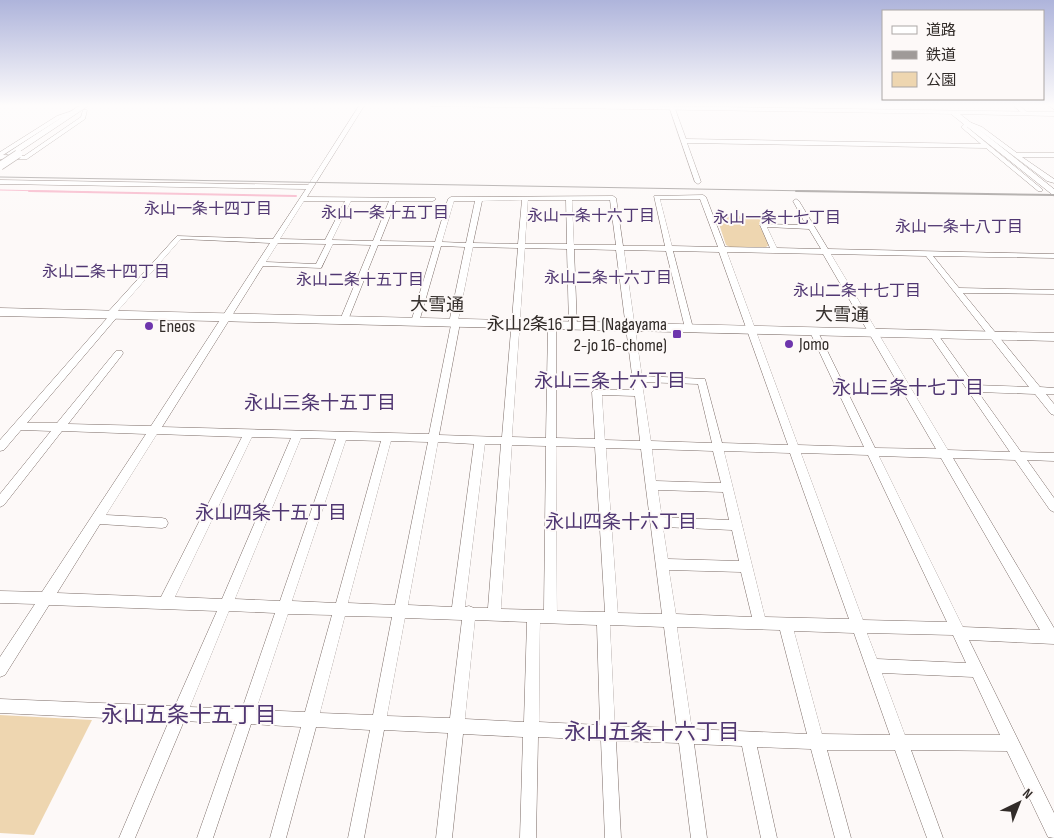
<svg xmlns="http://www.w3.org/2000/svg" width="1054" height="838" viewBox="0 0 1054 838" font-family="'Sofia Sans Condensed','Noto Sans JP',sans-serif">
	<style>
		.green { fill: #eed6b0 }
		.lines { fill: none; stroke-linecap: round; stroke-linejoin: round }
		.stream-far1 { stroke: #f7b3c7; stroke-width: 1 }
		.stream { stroke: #f7b3c7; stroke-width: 2 }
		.minor-casing { stroke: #7d6e69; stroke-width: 1 }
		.major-casing { stroke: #7d6e69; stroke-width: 1 }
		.highway-casing { stroke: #7d6e69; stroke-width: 1 }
		.minor { fill: #fff; fill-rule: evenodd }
		.major { fill: #fff; fill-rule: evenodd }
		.highway { fill: #fff; fill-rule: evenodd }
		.rail-far1 { stroke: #9f9a98; stroke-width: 1 }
		.rail { stroke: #9f9a98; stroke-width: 2 }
		.highway-bridge-casing { stroke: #7d6e69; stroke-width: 9; stroke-linecap: butt }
		.highway-bridge { stroke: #fff; stroke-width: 8 }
		.poi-dot { fill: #6e36ad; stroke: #fdf9f8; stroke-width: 2 }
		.labels { text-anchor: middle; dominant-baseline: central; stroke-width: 4; stroke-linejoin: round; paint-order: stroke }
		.far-neighbourhood-label { font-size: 16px; fill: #503772; stroke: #fdf9f8 }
		.street-label { font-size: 18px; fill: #322c29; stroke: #fdf9f8 }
		.poi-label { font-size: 18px; fill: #322c29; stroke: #fdf9f8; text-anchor: start }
		.neighbourhood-label { font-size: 19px; fill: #503772; stroke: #fdf9f8 }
		.near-neighbourhood-label { font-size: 22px; fill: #503772; stroke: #fdf9f8 }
	</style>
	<rect width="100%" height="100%" fill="#fdf9f8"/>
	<g class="green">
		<path d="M716,215L774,217L778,225L759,224L769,245L766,247H730L726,245Z"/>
		<path d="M0,715L92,720L34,835L0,833Z"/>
	</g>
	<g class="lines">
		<path class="stream-far1" d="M0,190L91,192"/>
		<path class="stream" d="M29,191L296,196"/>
		<defs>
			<g id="minor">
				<path d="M359,106H364L307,197L435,198L436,199L433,201H396L380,241L435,242L448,199L451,197L613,196L616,198L623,246H665L654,196L703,195L706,197L725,247L770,248L760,225L761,224L806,225L793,201L796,199L799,201L828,249L1054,254V258L933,256L959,288L1054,290V294L963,293L1040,387L1054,388V394H1046L1054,404V415L1051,414L1035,394L978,392L1021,452L1054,453V461L1027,460L1054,498V512L1050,510L1015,460L953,458L1054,628V644L969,640L1054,813V838L1048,837L1007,751L911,750L943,838H927L895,750H827L851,838H835L811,749L757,747L777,838H761L742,746L694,744L707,838H691L679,743L616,741L621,838H605L601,740L538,737L536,838H520L523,737L463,734L452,838H436L448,733L384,730L364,838H348L370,730L316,727L286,838H270L301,727L251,724L213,838H197L237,724L184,721L135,838H119L169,721L0,713V699L175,706L217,611L49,605L5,675L0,677V657L35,604L0,603V591L42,592L146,434L62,431L4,505L0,507V494L51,431L21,430L4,450L0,451V440L109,316L107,314L108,312L177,236L273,239L306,189L0,184V180L308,185ZM660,199H700L718,247L672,246ZM522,200L518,244L473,243L482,201ZM528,200H566L567,244H525ZM572,200H610L616,245H574ZM304,201H345L325,240L280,239ZM351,201H389L373,241L332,240ZM454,201H475L466,243L442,242ZM767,227L809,229L821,249L777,248ZM181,239L270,243L151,426L68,424L122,355L123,353L122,351H116L57,423H27L118,316L119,314L117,312ZM278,243L326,244L316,264L266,262ZM333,244L371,245L340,320L344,323L348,320L378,245L434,246L411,322L415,325L419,322L441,246L465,247L449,323L451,325L429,434L162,427L263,266L321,268ZM473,247L518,248L502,437L439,435L460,323L458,321ZM525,248L567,249L569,326L573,329L577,326L574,249L616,250L634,390H594L592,392L595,439L556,438V325L552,322L548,325L546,438L512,437ZM624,250L666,251L685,328L689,331L693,328L673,251L719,252L788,445L722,443L705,379L642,376ZM727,252L823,254L936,449L875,448L818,332L814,329L810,332L864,447L798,445ZM831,254L926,256L1029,387L974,385L936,332L933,331L929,334L1010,452L948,450ZM642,382L698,384L712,443L651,441ZM602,395L635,396L640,441L605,440ZM157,434L242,437L161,597L57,593L100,524L162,528L166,527L168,523L166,519L162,518L106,515ZM252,437L291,438L222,599L175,597ZM301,438L336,439L280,601L235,599ZM346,440L381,441L336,603L292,601ZM391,441L428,442L395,605L348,603ZM438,442L474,444L452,607L408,605ZM485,444H501L488,608H474L469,606L465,607ZM512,445L546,446L544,610L501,609ZM556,446L595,447L605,612L557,611ZM606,448L641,449L662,614L618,613ZM652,449L713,451L721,483L656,481ZM724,451L790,453L849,619L765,617ZM801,453L868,455L947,622L863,620ZM879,456L941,458L1040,630L963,627ZM658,490L723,492L729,520L662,517ZM663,527L732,530L739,561L668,559ZM669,570L741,572L752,617L676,614ZM229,611L275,613L242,709L190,707ZM288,614L332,615L305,712L256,710ZM345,616L392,617L373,715L320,713ZM405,618L462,620L450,718L387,716ZM475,620L527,622L524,722L465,719ZM540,623L597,625L600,725L539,722ZM610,625L664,627L677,728L615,726ZM677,627L780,630L807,734L692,729ZM794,631L854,633L890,735L822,734ZM867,633L953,635L966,663L877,659ZM882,673L973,677L1000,735H905Z"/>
				<path d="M669,106H674L686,139L981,144L961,127L967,121L982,127L1017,153H1054V157H1022L1054,179V183L1047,181L978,129L968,125L967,127L1042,189V191H1038L986,148L687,143L701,182L698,184L695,182Z"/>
				<path d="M1014,106H1020L1029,114L1024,115Z"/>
				<path d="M1049,106H1054V109Z"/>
				<path d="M75,110L80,111L61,118L3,155L24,156L81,117L83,110H87L85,119L27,159H0V152L57,116Z"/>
			</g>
			<path id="major" d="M431,106H649L1054,112V116L960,114L1054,189V196L951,114Z"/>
			<g id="highway">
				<path d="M79,106H88L13,156L6,154Z"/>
				<path d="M0,308L1054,333V341L0,316Z"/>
			</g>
		</defs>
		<use href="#minor" class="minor-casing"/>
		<use href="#major" class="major-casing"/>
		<use href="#highway" class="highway-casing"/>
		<use href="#minor" class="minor"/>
		<use href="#major" class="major"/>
		<use href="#highway" class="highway"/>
		<path class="rail-far1" d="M0,177L869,192"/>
		<path class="rail" d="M796,191L1054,195"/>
		<defs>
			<path id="highway-bridge" d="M0,166L18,154"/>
		</defs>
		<use href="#highway-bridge" class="highway-bridge-casing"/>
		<use href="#highway-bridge" class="highway-bridge"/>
	</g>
	<linearGradient id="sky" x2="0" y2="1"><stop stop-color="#aeb4db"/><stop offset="0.47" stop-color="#fefcfc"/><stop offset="1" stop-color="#fefcfc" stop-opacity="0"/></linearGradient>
	<rect width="1054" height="224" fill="url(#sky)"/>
	<g class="poi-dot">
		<circle cx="149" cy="326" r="5"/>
		<rect x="672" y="329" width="10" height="10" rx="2.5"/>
		<circle cx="789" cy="344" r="5"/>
	</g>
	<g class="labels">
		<g class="far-neighbourhood-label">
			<text x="208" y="209">永山一条十四丁目</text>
			<text x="385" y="213">永山一条十五丁目</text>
			<text x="591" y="216">永山一条十六丁目</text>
			<text x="777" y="218">永山一条十七丁目</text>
			<text x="959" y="227">永山一条十八丁目</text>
			<text x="106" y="272">永山二条十四丁目</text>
			<text x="608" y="278">永山二条十六丁目</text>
			<text x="360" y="280">永山二条十五丁目</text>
			<text x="857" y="291">永山二条十七丁目</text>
		</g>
		<g class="street-label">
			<text transform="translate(437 305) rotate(1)">大雪通</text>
			<text transform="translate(842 315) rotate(1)">大雪通</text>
		</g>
		<g class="poi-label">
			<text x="667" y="324" text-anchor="end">永山2条16丁目 (Nagayama<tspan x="667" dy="21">2-jo 16-chome)</tspan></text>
			<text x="159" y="326">Eneos</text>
			<text x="799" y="344">Jomo</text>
		</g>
		<g class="neighbourhood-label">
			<text x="610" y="381">永山三条十六丁目</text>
			<text x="908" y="388">永山三条十七丁目</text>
			<text x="320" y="403">永山三条十五丁目</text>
			<text x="271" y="513">永山四条十五丁目</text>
			<text x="621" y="522">永山四条十六丁目</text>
		</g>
		<g class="near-neighbourhood-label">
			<text x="189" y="715">永山五条十五丁目</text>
			<text x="652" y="732">永山五条十六丁目</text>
		</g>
	</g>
	<rect x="882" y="10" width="162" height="90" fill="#fdf9f8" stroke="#aca7a5"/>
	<rect x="892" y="26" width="25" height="8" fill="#ffffff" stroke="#aca7a5"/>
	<text x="926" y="35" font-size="15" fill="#322c29">道路</text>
	<rect x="892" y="51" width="25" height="8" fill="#9f9a98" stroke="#aca7a5"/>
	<text x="926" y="60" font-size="15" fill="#322c29">鉄道</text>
	<rect x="892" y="72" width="25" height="15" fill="#eed6b0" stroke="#aca7a5"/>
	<text x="926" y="85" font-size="15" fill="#322c29">公園</text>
	<g transform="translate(1019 803) rotate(43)" stroke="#fdf9f8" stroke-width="4" paint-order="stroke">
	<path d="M0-4L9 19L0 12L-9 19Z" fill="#322c29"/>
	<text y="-8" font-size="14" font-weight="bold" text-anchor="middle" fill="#322c29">N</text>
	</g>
</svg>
